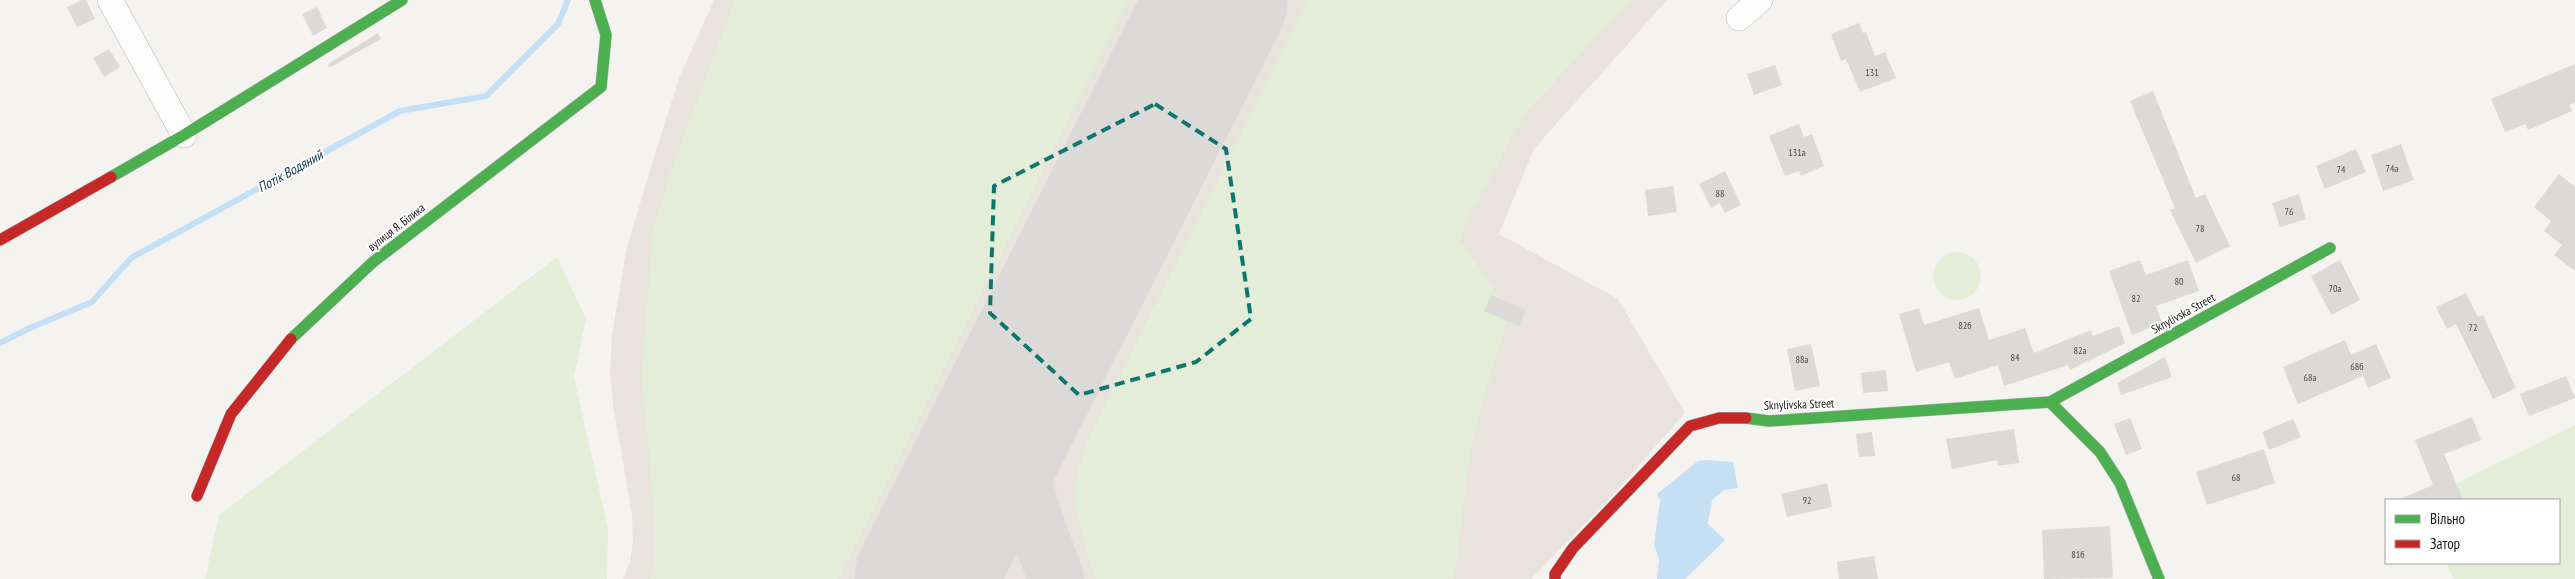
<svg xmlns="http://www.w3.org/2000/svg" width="2575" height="579" viewBox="0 0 2575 579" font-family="'PT Sans Narrow',sans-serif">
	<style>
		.built { fill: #e8e4dd }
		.green { fill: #e4edd8 }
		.water { fill: #c5dff4 }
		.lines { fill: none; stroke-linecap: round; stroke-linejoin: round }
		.stream { stroke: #c5dff4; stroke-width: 6 }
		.taxiway { stroke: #dbdad8; stroke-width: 56 }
		.runway { stroke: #dbdad8; stroke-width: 141 }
		.building { fill: #dbdad8 }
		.street-casing { stroke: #b7b6b4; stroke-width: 26 }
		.fast-casing { stroke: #b7b6b4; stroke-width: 12 }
		.jam-casing { stroke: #b7b6b4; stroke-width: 12 }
		.street { stroke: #fefdfd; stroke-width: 25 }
		.fast { stroke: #4caf50; stroke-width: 11 }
		.jam { stroke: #c62828; stroke-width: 11 }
		.marked { fill: none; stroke: #0f766e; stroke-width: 4; stroke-dasharray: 10 6; stroke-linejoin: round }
		.labels { text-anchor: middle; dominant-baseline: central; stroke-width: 4; stroke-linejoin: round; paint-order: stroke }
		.number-label { font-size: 10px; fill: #4a4948 }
		.street-label { font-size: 12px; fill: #181716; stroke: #fff }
		.water-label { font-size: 14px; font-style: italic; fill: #0d344e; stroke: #fff }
	</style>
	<rect width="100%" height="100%" fill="#f5f3f0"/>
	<path class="built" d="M714,0H1667L1534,149L1499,234L1618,299L1685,413L1605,504L1531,579H623L630,561L633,541L632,515L613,404L610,374L612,334L626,251L646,183L679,78Z"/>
	<g class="green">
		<path d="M735,0H1129L838,579H650L655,566L654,508L642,374L653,230L675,160Z"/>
		<path d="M1307,0H1630L1526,112L1469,216L1460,241L1491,285L1509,318L1494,360L1470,452L1454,579H1096C1085,546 1071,510 1077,475C1079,464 1084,452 1087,441Z"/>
		<circle cx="1957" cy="276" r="24"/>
		<path d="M557,257L586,319L574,377L608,529L607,579H205L219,515Z"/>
		<path d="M2575,425V579H2454L2446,563H2559V500H2437V493Z"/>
	</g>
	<path class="water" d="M1706,460L1733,462L1738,488L1724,490L1712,500L1708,524L1725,540L1685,579H1657L1659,560L1654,544L1660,500L1657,494L1698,461Z"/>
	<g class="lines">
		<path class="stream" d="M0,343L30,328L92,302L131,258L400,111L486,96L558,24L568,0"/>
		<path class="taxiway" d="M1050,332C1040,354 1027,378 1021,402C1007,461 1038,524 1056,579"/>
		<path class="runway" d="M925,579L1217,0"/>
	</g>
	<g class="building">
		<path d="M82,0H86L95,19L77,27L67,7Z"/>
		<path d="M317,7L327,28L313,36L302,14Z"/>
		<path d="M1859,23L1863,33L1866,32L1875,56L1885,52L1896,78L1860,92L1846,59L1841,61L1831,34Z"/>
		<path d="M378,33L381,39L329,68L328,64Z"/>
		<path d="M109,49L120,67L104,77L93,58Z"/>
		<path d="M2575,64V103L2569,105L2572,111L2528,130L2525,124L2505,132L2491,99Z"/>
		<path d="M1775,65L1782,85L1754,95L1747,74Z"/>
		<path d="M2153,91L2196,198L2205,194L2230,246L2196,263L2170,210L2175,208L2130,101Z"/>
		<path d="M1799,124L1804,137L1812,134L1824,166L1801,176L1799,171L1785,176L1769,136Z"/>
		<path d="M2401,144L2414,180L2383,191L2371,155Z"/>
		<path d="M2356,149L2366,172L2325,189L2316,166Z"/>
		<path d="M1725,171L1741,205L1725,213L1720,203L1711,208L1699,184Z"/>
		<path d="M2559,174L2575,187V271L2554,255L2562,245L2544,231L2551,221L2534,207Z"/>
		<path d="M1673,186L1677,212L1648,216L1645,190Z"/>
		<path d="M2299,194L2306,219L2280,227L2272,203Z"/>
		<path d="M2140,260L2146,275L2188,260L2199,291L2156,306L2162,323L2132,335L2109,271Z"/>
		<path d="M2340,260L2360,300L2331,315L2311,276Z"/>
		<path d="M2466,293L2478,317L2483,315L2516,388L2493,399L2456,324L2447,329L2436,307Z"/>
		<path d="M1491,295L1526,310L1519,326L1484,311Z"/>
		<path d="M1919,308L1924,325L1979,308L1989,340L2025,328L2034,353L2091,330L2093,336L2119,326L2125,343L2070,370L2068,365L2004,386L1998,365L1955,379L1949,362L1916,372L1899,314Z"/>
		<path d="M2345,340L2351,355L2376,344L2391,378L2368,388L2363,376L2298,404L2283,367Z"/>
		<path d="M1811,344L1820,386L1795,391L1787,349Z"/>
		<path d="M2165,357L2172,377L2121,395L2117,383Z"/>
		<path d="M1886,370L1888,391L1863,393L1861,373Z"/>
		<path d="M2566,376L2575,398L2529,416L2520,394Z"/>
		<path d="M2472,417L2481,440L2444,454L2463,500H2398L2433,485L2415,440Z"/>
		<path d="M2130,418L2142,449L2126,455L2114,424Z"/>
		<path d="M2293,419L2301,437L2269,450L2262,432Z"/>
		<path d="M2014,429L2019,463L1998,466L1997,460L1952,469L1946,439Z"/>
		<path d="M1872,432L1875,456L1859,457L1856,434Z"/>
		<path d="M2264,449L2275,483L2207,505L2196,472Z"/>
		<path d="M1827,483L1832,507L1787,517L1781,494Z"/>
		<path d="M2110,526L2113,578L2044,579L2042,530Z"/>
		<path d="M1874,556L1878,579H1839L1837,562Z"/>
	</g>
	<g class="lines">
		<defs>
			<g id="street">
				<path d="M110,0L184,135"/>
				<path d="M1739,18L1760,0"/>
			</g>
			<g id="fast">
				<path d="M111,177L184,135L402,0"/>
				<path d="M291,339L373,262L601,87L606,35L595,0"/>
				<path d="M2050,402L2330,248"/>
				<path d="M1746,418L1769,421L2050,402L2100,452L2120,483L2159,579"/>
			</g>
			<g id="jam">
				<path d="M0,240L111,177"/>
				<path d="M197,496L231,414L291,339"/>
				<path d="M1555,579V574L1573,548L1690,426L1719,418H1746"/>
			</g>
		</defs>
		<use href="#street" class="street-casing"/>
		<use href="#fast" class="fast-casing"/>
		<use href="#jam" class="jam-casing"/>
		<use href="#street" class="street"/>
		<use href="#fast" class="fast"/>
		<use href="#jam" class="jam"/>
	</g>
	<path class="marked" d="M1155,104L1226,149L1251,319L1196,362L1079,395L990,313L994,186Z"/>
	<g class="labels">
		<g class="number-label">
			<text x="1872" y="72">131</text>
			<text x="1797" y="152">131а</text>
			<text x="2392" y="168">74а</text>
			<text x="2341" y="169">74</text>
			<text x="1720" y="193">88</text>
			<text x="2289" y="211">76</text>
			<text x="2200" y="228">78</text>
			<text x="2179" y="281">80</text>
			<text x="2335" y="288">70а</text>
			<text x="2136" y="298">82</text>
			<text x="1965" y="325">82б</text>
			<text x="2473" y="327">72</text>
			<text x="2080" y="350">82а</text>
			<text x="2015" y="357">84</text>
			<text x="1802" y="359">88а</text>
			<text x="2357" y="366">68б</text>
			<text x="2310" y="377">68а</text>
			<text x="2236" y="477">68</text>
			<text x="1807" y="500">92</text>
			<text x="2078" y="554">81б</text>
		</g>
		<g class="street-label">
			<text transform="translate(396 227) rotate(-38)">вулиця Я. Білика</text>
			<text transform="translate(2183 313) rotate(-29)">Sknylivska Street</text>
			<text transform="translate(1799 404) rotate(-2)">Sknylivska Street</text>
		</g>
		<g class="water-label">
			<text transform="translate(290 171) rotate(-29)">Потік Водяний</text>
		</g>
	</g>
	<rect x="2385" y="499" width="175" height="65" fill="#ffffff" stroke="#a3a2a2"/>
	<rect x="2395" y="515" width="25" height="8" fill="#4caf50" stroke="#a3a2a2"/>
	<text x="2430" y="524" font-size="15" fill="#181716">Вільно</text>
	<rect x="2395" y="540" width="25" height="8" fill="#c62828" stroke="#a3a2a2"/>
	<text x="2430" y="549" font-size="15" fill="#181716">Затор</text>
</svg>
